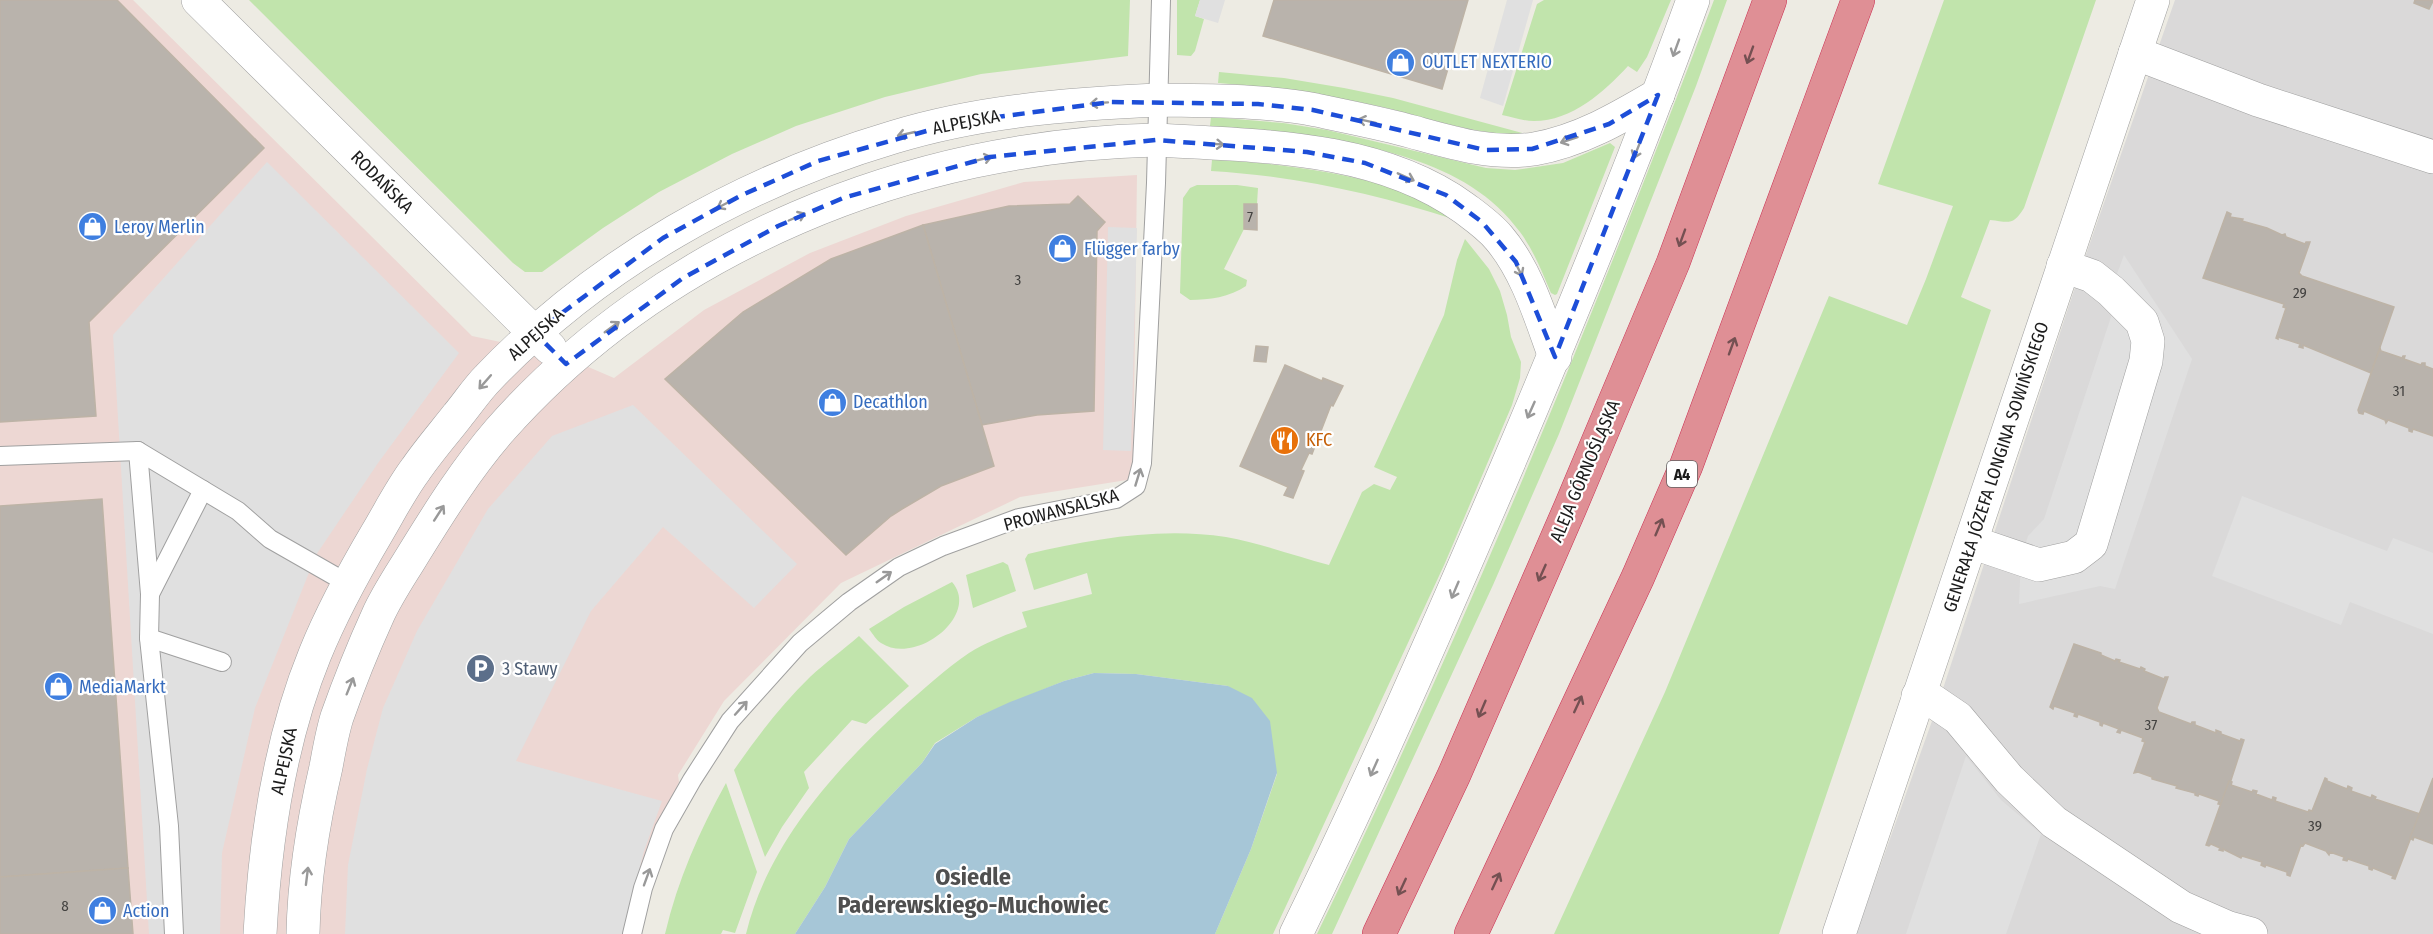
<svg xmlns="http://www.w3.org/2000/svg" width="2433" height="934" viewBox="0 0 2433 934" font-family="'Fira Sans Condensed',sans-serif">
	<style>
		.residential { fill: #dad9d9 }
		.commercial { fill: #edd7d3 }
		.grass { fill: #c1e4ac }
		.parking { fill: #e0e0e0 }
		.water { fill: #a6c6d7 }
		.building { fill: #b9b3ac; stroke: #bdb3a6; stroke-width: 1.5 }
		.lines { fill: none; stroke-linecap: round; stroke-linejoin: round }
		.service-casing { stroke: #a0a0a0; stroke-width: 20 }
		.minor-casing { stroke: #a0a0a0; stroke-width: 34 }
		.tertiary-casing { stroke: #a0a0a0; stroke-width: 34 }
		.motorway-casing { stroke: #ca3153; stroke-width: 34 }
		.service { stroke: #fff; stroke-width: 18 }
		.minor { stroke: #fff; stroke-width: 33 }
		.tertiary { stroke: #fff; stroke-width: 33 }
		.motorway { stroke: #df8f95; stroke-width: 33 }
		.oneway { stroke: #999 }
		.oneway2 { stroke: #745052 }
		.marked { fill: none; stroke: #1d4ed8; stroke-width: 4.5; stroke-dasharray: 12 8; stroke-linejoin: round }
		.labels { text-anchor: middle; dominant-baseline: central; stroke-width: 4.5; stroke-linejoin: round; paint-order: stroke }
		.number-label { font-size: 15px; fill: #434240 }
		.shield { fill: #fff; stroke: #606060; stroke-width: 1.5 }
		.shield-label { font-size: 16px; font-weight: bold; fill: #1c1c1c }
		.shop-label { font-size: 18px; fill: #366cbe; stroke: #fff; text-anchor: start }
		.street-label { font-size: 18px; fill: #1c1c1c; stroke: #fff }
		.food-label { font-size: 18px; fill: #c56008; stroke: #fff; text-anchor: start }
		.service-label { font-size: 18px; fill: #4e5e75; stroke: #fff; text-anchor: start }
		.district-label { font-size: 24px; font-weight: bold; fill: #4f4f4f; stroke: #fff }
	</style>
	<rect width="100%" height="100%" fill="#edebe3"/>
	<path class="residential" d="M2175,0H2433V934H1856L1937,707L2083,263Z"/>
	<path class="commercial" d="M0,0H133L472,336L558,354L614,378L704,310L810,253L906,216L1024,182L1137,175L1133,479L1020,497L841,583L724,701L678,775L679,782L643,862L630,934H0Z"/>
	<g class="grass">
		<path d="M249,0H1130L1128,56L981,74L885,97L796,126L732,154L659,192L603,228L542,272H525L513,263Z"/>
		<path d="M1177,0H1200L1195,16L1204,19L1195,51L1191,56L1177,55Z"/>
		<path d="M1544,0H1671L1647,57L1637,72L1628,66C1604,92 1572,121 1534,121C1523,121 1512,117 1502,115L1537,4Z"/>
		<path d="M1714,0H1727L1696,86L1559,434L1493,585L1332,934H1317C1465,629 1594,316 1714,0Z"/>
		<path d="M1944,0H2096L2024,208C2013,226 2009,222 1990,220L1961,297L1991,310L1779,934H1554L1665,692L1829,296L1907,325L1926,279L1953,206L1878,184Z"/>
		<path d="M1219,72L1284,78L1344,88L1393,98L1526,134C1474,136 1427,117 1378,106C1325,94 1272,87 1218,83Z"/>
		<path d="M1211,117L1283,123L1327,130L1486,168L1515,170L1563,163L1610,143L1615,147L1557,294L1555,295L1551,293C1542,272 1534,251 1520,232C1456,142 1310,137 1210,126Z"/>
		<path d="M1212,160C1273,162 1354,173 1412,194C1427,200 1442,212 1456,220C1376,194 1296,176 1211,171Z"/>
		<path d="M1197,185H1237L1258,188L1257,204H1244V229L1224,269L1247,280L1246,286C1230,297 1209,300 1190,300L1180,293L1183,198L1190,188Z"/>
		<path d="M1465,239L1489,269L1500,291L1507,315L1511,337L1521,362L1520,378L1512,405L1445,563L1273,934H1215L1251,849L1277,774L1228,686L1136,674L1094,673L1064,681L977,717L935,743L922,763L849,839L825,887L795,934H746C768,843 835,770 902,708C924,689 945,669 969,653C987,642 1008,634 1027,627L1022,612L1092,594L1087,573L1034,590L1025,559L1028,554C1093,539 1159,527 1226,537C1260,543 1295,556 1329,565L1362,492L1374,484L1390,490L1397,477L1374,467L1444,315L1457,260Z"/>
		<path d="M1003,562L1008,565L1016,591L973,608L966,575Z"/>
		<path d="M952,582C981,615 916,666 881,643C876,640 873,634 869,629L904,607Z"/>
		<path d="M859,636L909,686L866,724L852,720L804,772L809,788L782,827L765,857L734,770C757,737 781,705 810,677C825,663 843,650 859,636Z"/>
		<path d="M726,783L757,872L735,933L723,930L721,934H665C678,879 699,832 726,783Z"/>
	</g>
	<g class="parking">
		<path d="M1200,0H1225L1218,23L1195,16Z"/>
		<path d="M1507,0H1533L1503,106L1480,98Z"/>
		<path d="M267,162L459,353L378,463L316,555L255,708L222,853L220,934H149L113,335Z"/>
		<path d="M1108,227L1137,228L1131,451L1103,450Z"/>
		<path d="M2124,255L2192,359L2115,589L2100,586L2019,604L2021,559L2028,536L2044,519L2112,314L2105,306Z"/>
		<path d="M633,405L797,564L754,608L663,527L591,611L516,761L662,801L644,851L623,934H345L348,865L367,769L383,708L417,631L488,509L552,436Z"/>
		<path d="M2242,496L2387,551L2393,538L2433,553V634L2350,602L2341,625L2212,576Z"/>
		<path d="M1966,756L2001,800L2041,834L2006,934H1906Z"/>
	</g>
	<path class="water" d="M1094,673L1136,674L1228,686L1252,698L1270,721L1277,773L1251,849L1215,934H795L825,887L849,839L922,763L935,744L977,717L1010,702L1064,681Z"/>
	<g class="building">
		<path d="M0,0H117L264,148L89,322L96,416L0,422Z"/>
		<path d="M1274,0H1468L1442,89L1263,36Z"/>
		<path d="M2415,0H2433V1L2429,9L2414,3Z"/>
		<path d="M1078,196L1105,222L1097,231L1094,411L1037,415L982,425L923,225L1009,206L1070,204Z"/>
		<path d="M1244,204H1257V230L1244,229Z"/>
		<path d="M2227,212L2231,214L2230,217L2243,219L2242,221L2267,228L2282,235L2285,234L2286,237L2305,244L2306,242H2310L2299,273L2302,276L2394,307L2371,373L2303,345V348L2299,347L2300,344L2278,337V339L2276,338L2286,308L2283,307L2284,304L2203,278Z"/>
		<path d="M923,225L994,466L941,486L902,509L891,516L846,555L665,379L743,312L831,259Z"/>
		<path d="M1256,346L1268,347L1266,362L1254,361Z"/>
		<path d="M2380,348L2381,351L2402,358L2403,356H2405L2404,359L2421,365L2422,363H2425V366L2433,369V436L2413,429L2412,432L2409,431V428L2388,420L2386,423L2385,420L2364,411L2363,414L2359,413L2358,410Z"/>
		<path d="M1285,365L1322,381L1323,378L1343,386L1333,406L1331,405L1312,454L1309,453L1301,470L1304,471L1293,498L1284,495L1288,487L1240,466Z"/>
		<path d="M102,499L128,868L0,877V506Z"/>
		<path d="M2074,644L2101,653V655L2115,661L2116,659L2120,660L2119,662L2140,669L2141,667L2145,669L2144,671L2164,679L2165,677H2168L2157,708L2159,712L2191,724L2192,722H2195V725L2216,733V730L2221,732V734L2240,741L2241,739L2244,740L2223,805L2218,804L2219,801L2199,794L2198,796L2195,795V793L2176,788L2177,786L2152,779V777L2138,772L2134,773L2145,742L2142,741L2143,738L2121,730L2120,733L2117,732L2119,729L2103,723L2102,726L2100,725V722L2078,714L2077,717L2074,716L2075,713L2054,706L2053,709L2050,707Z"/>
		<path d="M2325,778L2327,779V781L2347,789L2348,786L2352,788L2351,791L2371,798L2372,795L2376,797L2375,799L2420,814L2395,879L2392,878L2393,876L2373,868L2372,870L2369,869V866L2348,859L2347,861L2343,860L2344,857L2330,852L2329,855L2326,851L2305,843L2303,846L2301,845L2290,876L2287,875V872L2266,865L2265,867L2261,865L2262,862L2242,856L2241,858L2223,849V851L2219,850L2220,848L2211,844L2209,846L2206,845L2229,781L2232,782L2231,785L2252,792L2253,790L2257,791L2256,794L2272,800L2273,797L2276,798L2275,801L2308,812L2309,810L2312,811Z"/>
		<path d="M2433,778V844L2414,837L2413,840L2410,838Z"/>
		<path d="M128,868L133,934H0V877Z"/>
	</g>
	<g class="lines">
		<defs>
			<g id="service">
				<path d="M138,451L150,594L149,638L169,826L174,934"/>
				<path d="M0,456L138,451L238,511L270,539L347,583"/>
				<path d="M150,594L203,490"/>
				<path d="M149,638L222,662"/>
				<path d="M632,934L643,888L664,829L692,780L730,721L800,643L849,602L899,567L943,546L1019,518L1116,499L1136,486L1142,463L1156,183L1161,0"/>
			</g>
			<g id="minor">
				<path d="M198,0L550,348"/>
				<path d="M2135,53L2258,100L2433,157"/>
				<path d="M1971,542L2039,565L2074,557L2091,544L2146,361L2148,341L2142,322L2111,291L2092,276L2063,266"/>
				<path d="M1918,696L1933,701L1958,718L2009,779L2054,822L2181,907L2229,928L2251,934"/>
				<path d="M260,934C265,840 279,742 315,654C332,612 354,572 377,533C390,511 401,489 416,469C429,450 444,433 458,415C468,403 477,389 488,378C598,263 742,182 894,137C979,111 1069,104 1157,100"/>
				<path d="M303,934C304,877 313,823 326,767C329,751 332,733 337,717C349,683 363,648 378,615C388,593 402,573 414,553C440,511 467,468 499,431C663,245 912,145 1156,140"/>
				<path d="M1839,934L2153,0"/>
			</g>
			<g id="tertiary">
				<path d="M1157,100C1209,101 1264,100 1316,110C1348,117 1381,123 1413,132C1453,143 1492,155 1534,149C1580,141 1619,118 1658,95"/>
				<path d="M1156,140C1259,146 1377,145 1464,208C1476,217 1489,226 1499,238C1527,271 1540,316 1555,357"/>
				<path d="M1296,934C1371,781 1439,625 1506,469C1572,314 1636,158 1693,0"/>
			</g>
			<g id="motorway">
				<path d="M1379,934L1454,775L1570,508L1673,263L1770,0"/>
				<path d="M1471,934L1638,577L1686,466L1858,0"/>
			</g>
		</defs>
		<use href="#service" class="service-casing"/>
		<use href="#minor" class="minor-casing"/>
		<use href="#tertiary" class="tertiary-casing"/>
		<use href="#motorway" class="motorway-casing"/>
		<use href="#service" class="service"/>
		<use href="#minor" class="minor"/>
		<use href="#tertiary" class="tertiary"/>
		<use href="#motorway" class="motorway"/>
	</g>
	<defs><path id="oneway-shaft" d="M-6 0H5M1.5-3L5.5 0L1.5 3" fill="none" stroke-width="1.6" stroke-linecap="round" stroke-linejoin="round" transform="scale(1.5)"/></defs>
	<g class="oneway">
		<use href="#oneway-shaft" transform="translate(1676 48) rotate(110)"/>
		<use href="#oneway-shaft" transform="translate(1099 103) rotate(176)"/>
		<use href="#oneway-shaft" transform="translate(1367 121) rotate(-168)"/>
		<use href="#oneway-shaft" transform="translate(906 134) rotate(167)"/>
		<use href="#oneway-shaft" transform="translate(1569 140) rotate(162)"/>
		<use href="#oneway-shaft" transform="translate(1215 144) rotate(4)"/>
		<use href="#oneway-shaft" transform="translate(1637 150) rotate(112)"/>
		<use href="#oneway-shaft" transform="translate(983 159) rotate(-14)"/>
		<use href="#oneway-shaft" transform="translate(1406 177) rotate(24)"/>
		<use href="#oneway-shaft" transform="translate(725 204) rotate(152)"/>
		<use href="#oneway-shaft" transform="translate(797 217) rotate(-23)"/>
		<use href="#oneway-shaft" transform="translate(1518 268) rotate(63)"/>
		<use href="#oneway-shaft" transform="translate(612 327) rotate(-36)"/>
		<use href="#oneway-shaft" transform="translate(485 382) rotate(131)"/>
		<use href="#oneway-shaft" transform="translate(1531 410) rotate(114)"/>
		<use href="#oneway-shaft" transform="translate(1138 477) rotate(-73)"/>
		<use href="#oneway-shaft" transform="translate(439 513) rotate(-57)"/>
		<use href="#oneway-shaft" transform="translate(884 577) rotate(-35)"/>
		<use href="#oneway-shaft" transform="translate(1455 590) rotate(113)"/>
		<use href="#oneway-shaft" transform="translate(350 686) rotate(-68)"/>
		<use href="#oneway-shaft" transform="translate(741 708) rotate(-48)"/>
		<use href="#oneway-shaft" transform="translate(1374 768) rotate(114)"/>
		<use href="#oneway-shaft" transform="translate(307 876) rotate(-83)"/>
		<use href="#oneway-shaft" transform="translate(647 877) rotate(-70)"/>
	</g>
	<g class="oneway2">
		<use href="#oneway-shaft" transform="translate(1750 55) rotate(110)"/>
		<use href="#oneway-shaft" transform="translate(1682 238) rotate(110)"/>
		<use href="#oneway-shaft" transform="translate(1732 346) rotate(-70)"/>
		<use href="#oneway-shaft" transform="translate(1659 527) rotate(-67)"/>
		<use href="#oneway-shaft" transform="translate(1542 573) rotate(114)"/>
		<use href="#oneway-shaft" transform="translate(1578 704) rotate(-65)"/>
		<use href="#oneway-shaft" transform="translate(1482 709) rotate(113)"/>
		<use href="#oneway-shaft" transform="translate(1496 881) rotate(-65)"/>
		<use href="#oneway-shaft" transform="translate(1402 887) rotate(115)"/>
	</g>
	<path class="marked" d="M1658,95L1555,357L1516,262L1482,222L1446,195L1365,163L1307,152L1156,140L990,157L843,198L778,226L683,278L566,364L535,333L663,238L740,196L818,161L959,122L1111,102L1258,104L1313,110L1485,150L1532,149L1609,124Z"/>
	<defs>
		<symbol id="shop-disc" viewBox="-11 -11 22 22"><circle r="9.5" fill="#3f7fe0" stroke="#fff"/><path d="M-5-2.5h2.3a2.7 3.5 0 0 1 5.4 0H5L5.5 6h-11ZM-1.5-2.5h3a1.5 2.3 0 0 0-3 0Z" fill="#fff"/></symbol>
		<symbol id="restaurant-disc" viewBox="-11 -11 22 22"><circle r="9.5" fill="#e8710a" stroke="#fff"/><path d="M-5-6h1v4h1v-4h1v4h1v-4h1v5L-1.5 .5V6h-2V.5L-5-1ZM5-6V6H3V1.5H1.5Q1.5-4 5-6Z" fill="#fff"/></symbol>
		<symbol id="parking-disc" viewBox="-11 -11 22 22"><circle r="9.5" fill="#5c6f8a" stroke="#fff"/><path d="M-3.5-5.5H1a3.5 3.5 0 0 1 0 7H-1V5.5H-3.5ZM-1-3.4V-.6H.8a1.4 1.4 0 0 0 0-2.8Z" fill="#fff"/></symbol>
	</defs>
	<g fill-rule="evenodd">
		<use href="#shop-disc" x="1384" y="46" width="33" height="33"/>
		<use href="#shop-disc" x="76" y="210" width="33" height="33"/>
		<use href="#shop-disc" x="1046" y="232" width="33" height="33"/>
		<use href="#shop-disc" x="816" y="386" width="33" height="33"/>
		<use href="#restaurant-disc" x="1268" y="424" width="33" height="33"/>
		<use href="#parking-disc" x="464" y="652" width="33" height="33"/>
		<use href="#shop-disc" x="42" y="670" width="33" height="33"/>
		<use href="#shop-disc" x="86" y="894" width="33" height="33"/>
	</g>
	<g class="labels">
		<g class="number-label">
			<text x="1250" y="217">7</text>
			<text x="1018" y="280">3</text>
			<text x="2300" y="293">29</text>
			<text x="2399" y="391">31</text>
			<text x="2151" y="725">37</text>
			<text x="2315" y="826">39</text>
			<text x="65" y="906">8</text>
		</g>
		<rect class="shield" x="1667" y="461" width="30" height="26" rx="4.5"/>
		<g class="shield-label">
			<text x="1682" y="474">A4</text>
		</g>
		<g class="shop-label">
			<text x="1422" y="62">OUTLET NEXTERIO</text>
			<text x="114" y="227">Leroy Merlin</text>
			<text x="1084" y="249">Flügger farby</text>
			<text x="853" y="402">Decathlon</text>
			<text x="79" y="687">MediaMarkt</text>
			<text x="123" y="911">Action</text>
		</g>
		<g class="street-label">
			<text transform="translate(966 122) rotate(-11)">ALPEJSKA</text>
			<text transform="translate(382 182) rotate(45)">RODAŃSKA</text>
			<text transform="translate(536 334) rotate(-42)">ALPEJSKA</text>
			<text transform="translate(1996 467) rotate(-72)">GENERAŁA JÓZEFA LONGINA SOWIŃSKIEGO</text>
			<text transform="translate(1585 471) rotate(-67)">ALEJA GÓRNOŚLĄSKA</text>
			<text transform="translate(1061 510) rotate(-15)">PROWANSALSKA</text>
			<text transform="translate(284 761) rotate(-78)">ALPEJSKA</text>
		</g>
		<g class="food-label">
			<text x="1306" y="440">KFC</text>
		</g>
		<g class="service-label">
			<text x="502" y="669">3 Stawy</text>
		</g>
		<g class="district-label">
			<text x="973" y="877">Osiedle<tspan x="973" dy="28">Paderewskiego-Muchowiec</tspan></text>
		</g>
	</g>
</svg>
